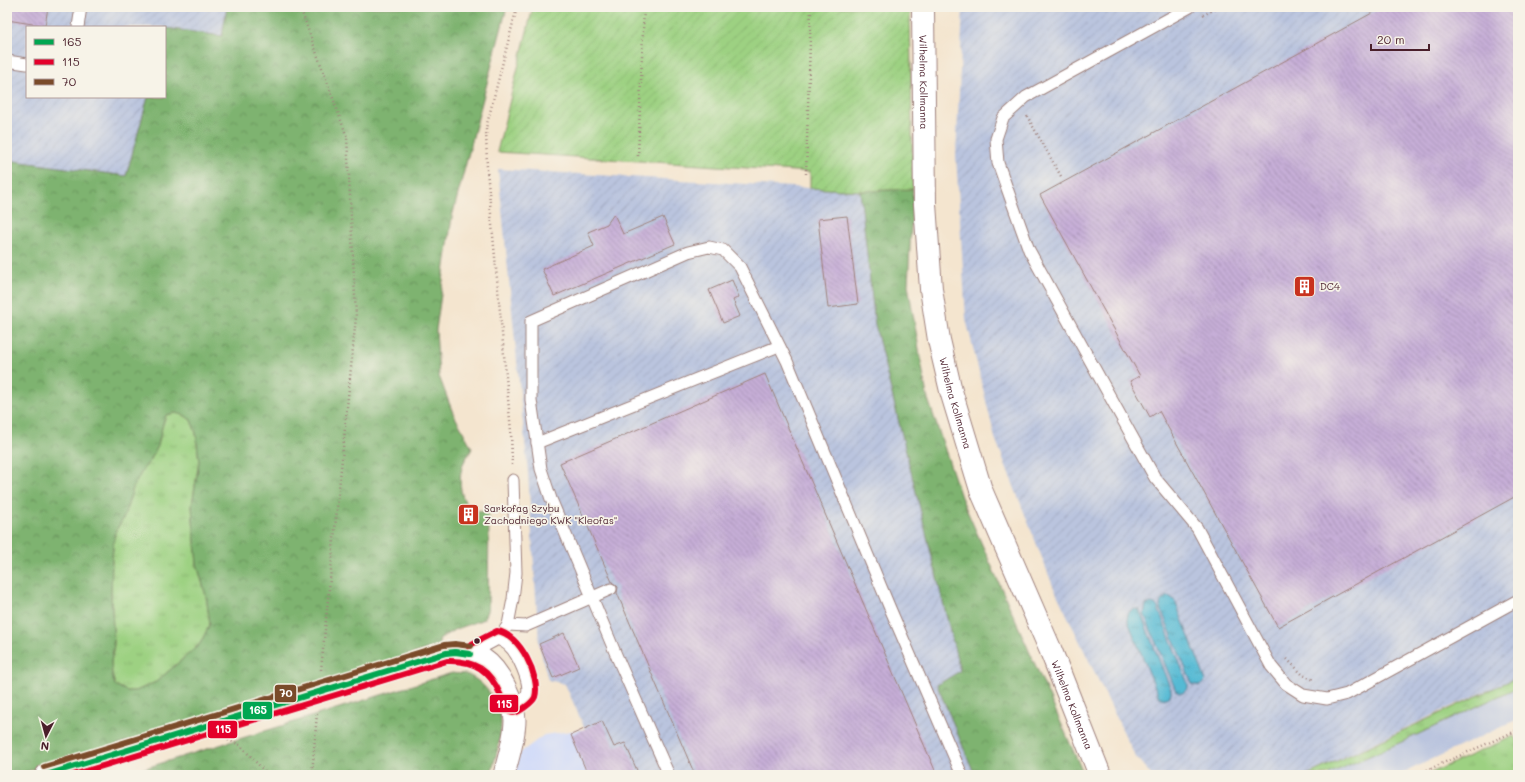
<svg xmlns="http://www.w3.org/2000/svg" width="1525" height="782" viewBox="0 0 1525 782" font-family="Mali,sans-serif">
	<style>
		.built { fill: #d0daf9 }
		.industrial { fill: url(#industrial-furrows) }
		.railway { fill: #bac4de }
		.grass { fill: url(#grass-tufts); stroke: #747856 }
		.forest { fill: url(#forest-crowns); stroke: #64694e; fill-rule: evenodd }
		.garden { fill: url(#garden-furrows); stroke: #747856 }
		.water { fill: url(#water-ripples); stroke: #506c80 }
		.building { fill: url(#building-back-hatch) }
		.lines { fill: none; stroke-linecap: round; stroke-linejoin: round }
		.service-casing { stroke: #9f827d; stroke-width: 13 }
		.minor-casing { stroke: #9f827d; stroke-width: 23 }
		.tertiary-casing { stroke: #9f827d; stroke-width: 24 }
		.path { stroke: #9f827d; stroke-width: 2.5; stroke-dasharray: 1 3; stroke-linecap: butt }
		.service { stroke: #fff; stroke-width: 11 }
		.minor { stroke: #fff; stroke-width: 21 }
		.tertiary { stroke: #fff; stroke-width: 22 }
		.bus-1-casing { stroke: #f7f3e8; stroke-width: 9 }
		.bus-2-casing { stroke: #f7f3e8; stroke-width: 9 }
		.bus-3-casing { stroke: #f7f3e8; stroke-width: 9 }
		.bus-1 { stroke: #00a651; stroke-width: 6 }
		.bus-2 { stroke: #e4002b; stroke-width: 6 }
		.bus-3 { stroke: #7a4b2a; stroke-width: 6 }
		.bus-dot { fill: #4a1f2b; stroke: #f7f3e8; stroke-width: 1.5 }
		.labels { text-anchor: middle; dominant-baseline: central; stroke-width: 3.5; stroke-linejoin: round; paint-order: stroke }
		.street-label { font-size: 10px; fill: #4a1f2b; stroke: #f7f3e8 }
		.poi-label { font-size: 10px; fill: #4a1f2b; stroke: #f7f3e8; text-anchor: start }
		.line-badge { stroke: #f7f3e8; stroke-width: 1.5 }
		.badge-label { font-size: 11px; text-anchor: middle; font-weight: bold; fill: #fff }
	</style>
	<defs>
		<pattern id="industrial-furrows" width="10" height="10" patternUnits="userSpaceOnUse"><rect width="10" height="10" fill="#bac4de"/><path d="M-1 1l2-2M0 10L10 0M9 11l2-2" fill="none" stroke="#a1a8bf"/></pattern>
		<pattern id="grass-tufts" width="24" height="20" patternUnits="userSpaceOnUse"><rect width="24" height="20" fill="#9dd182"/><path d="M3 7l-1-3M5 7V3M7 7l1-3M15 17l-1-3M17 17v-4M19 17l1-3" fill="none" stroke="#89b370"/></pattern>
		<pattern id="forest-crowns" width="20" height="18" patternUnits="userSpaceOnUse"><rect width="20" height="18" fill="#7eb370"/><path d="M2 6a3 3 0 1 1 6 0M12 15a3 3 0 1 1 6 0" fill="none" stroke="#69915c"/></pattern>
		<pattern id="garden-furrows" width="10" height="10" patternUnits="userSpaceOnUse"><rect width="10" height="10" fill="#9dd182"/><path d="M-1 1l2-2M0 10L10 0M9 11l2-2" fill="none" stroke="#89b370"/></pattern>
		<pattern id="water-ripples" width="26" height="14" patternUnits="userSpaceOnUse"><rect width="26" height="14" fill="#55bad4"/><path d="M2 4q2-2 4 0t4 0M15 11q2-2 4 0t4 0" fill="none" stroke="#4897ac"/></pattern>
		<pattern id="building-back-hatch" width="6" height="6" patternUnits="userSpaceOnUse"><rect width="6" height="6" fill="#c6aed7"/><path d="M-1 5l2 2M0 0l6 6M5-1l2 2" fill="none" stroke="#a38daf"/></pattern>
	</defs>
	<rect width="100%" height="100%" fill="#f7f3e8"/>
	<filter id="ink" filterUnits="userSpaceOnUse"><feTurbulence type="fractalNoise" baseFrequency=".025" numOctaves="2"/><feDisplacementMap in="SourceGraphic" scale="8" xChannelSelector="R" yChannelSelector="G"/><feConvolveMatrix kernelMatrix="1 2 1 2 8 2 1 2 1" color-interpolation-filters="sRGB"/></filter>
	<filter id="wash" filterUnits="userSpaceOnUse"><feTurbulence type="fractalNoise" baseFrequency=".012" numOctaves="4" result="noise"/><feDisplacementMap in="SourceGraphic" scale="16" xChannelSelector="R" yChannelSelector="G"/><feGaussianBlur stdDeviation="0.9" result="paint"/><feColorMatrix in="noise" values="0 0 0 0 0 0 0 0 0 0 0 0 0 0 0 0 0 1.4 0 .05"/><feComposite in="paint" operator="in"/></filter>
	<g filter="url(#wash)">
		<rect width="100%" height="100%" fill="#f4e5cf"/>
		<path class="built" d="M602,721L614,747L625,743L639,775H514L520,753L544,735L585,729Z"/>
		<g class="industrial">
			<path d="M7,7H227L222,36L167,28L165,33V27H27V97H148L126,176L7,160Z"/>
			<path d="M963,7H1518V677L1450,707L1306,775H1151L1135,756L1053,586L995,438L966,319L956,156Z"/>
			<path d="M498,169L860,191L875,325L960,671L937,685L975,775H639L625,743L614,747L602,721L585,729L565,684L548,680L539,644L528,473Z"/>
		</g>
		<path class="railway" d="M1518,687V719L1405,772L1398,775H1326L1406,740Z"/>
		<g class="grass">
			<path d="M175,413L184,415L191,420L196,433L199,462L192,505L193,520L197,564L206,596L210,624L200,644L156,682L136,691H127L115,685L112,675L111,662L114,644L111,595L112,557L115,532L124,517L133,488L143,469L150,461L158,446L162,427L166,415Z"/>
			<path d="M1518,677V687L1406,740L1326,775H1307Z"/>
			<path d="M1514,736L1518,740V775H1426Z"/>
		</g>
		<g class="forest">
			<path d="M227,7H507L452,217L436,330L439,376L453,413L472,448C470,454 466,457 464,462C458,475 459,496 468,506L459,507L460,518H476V510L486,513L489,517L488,608L484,619L454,630L439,639L440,645L312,686L15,775H7V160L126,176L148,97H165V33L166,28L222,36ZM175,413L184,415L191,420L196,433L199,462L192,505L193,520L197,564L206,596L210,624L200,644L156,682L136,691H127L115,685L112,675L111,662L114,644L111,595L112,557L115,532L124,517L133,488L143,469L150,461L158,446L162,427L166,415Z"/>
			<path d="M913,189L908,285L927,396L961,497L1084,775H975L937,685L960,671L875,325L860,191Z"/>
			<path d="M452,673C456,674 461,673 465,674C483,679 499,702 501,720C502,738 495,758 491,775H123Z"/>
		</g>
		<path class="garden" d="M533,7H910L913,189L860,191L810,188V172L497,152Z"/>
		<g class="water">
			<path d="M1168,596L1172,598L1175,601L1205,678V681L1200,686L1192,684L1160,607C1160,601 1162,599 1168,596Z"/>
			<path d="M1151,603L1155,604L1158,608L1188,684V688L1183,693H1179L1176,691L1144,614L1146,605Z"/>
			<path d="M1134,609L1139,610L1141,614L1171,690V693C1168,699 1164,700 1159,697L1127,619L1128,613Z"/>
		</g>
		<g id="blocks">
			<g class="building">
				<path d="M7,7H48L45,26L7,20Z"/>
				<path d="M1383,7H1518V495L1278,627L1159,411L1150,417L1130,381L1140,376L1040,195Z"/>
				<path d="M614,214L623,234L663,217L675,244L554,296L542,269L594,246L588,232L607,224Z"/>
				<path d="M847,216L858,304L828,308L818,219Z"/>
				<path d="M732,280L739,297L733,300L740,316L723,323L709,290Z"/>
				<path d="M765,374L937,775H695L617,593L618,587L612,582L560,463Z"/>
				<path d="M564,633L579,667L553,678L539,644Z"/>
				<path d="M602,721L614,747L625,743L639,775H588L571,735Z"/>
			</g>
		</g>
	</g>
	<g filter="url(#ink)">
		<use href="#blocks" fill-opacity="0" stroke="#9f827d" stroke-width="1"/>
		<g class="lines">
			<defs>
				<g id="service">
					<path d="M1190,7L1026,97L1003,118L996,139L998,163L1029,250L1155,478L1197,528L1271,666L1286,684L1303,695L1327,699L1347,694L1518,600"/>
					<path d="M78,27L81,7"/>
					<path d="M7,61L27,64"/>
					<path d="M537,443L779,346"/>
					<path d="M508,625L526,626L611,589"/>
					<path d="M498,639L508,625L513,599L516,573L513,480"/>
					<path d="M470,654L498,639C502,641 506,643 509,646C517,653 531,683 527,694C524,700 518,702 513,705"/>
					<path d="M669,775L617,657L551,499L541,469L531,400V321L688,252L709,247L723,250L740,267L787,361L889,606L962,775"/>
				</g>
				<path id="minor" d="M46,775L417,662C429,658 443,652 456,652C465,653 475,655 483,659C500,670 514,701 515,720C515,738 508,758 504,775"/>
				<g id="tertiary">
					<path id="s1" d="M923,7L925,204L931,289L939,340L951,391L981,490L1051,651L1100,775"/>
				</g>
			</defs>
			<use href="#service" class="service-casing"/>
			<use href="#minor" class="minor-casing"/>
			<use href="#tertiary" class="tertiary-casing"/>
			<g class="path">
				<path d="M300,7L347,137L356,317L321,670"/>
				<path d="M1203,15L1219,7"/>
				<path d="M1027,116L1062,178"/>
				<path d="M638,156L644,7"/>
				<path d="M806,174L811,7"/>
				<path d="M512,465L511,431L487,170L486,128L517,7"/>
				<path d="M1287,659L1303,675L1314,680"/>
				<path d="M228,740L240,745L268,775"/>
				<path d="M312,775L317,713"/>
				<path d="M1416,775L1518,730"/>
			</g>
			<use href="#service" class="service"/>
			<use href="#minor" class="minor"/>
			<use href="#tertiary" class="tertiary"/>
			<defs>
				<path id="bus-1" d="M46,775L446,653L455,652L470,654"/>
				<path id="bus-2" d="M73,775L447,661C475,660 490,670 501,696C504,702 504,708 510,712C515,714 519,711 524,708C528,705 533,702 535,697C541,677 519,633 497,631L468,646"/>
				<path id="bus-3" d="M44,767L444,645L455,644L471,646"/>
			</defs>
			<use href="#bus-1" class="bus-1-casing"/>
			<use href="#bus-2" class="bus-2-casing"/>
			<use href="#bus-3" class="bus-3-casing"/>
			<use href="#bus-1" class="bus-1"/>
			<use href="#bus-2" class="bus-2"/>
			<use href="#bus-3" class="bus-3"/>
		</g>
	</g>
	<defs>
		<symbol id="building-square" viewBox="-11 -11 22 22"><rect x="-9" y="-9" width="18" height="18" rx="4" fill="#c8321e" stroke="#f7f3e8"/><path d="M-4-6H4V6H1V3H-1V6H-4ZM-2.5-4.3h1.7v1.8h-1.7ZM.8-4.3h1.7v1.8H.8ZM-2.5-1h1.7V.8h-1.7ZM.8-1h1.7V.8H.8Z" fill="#fff"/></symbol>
	</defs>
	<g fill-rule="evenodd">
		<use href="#building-square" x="1292" y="274" width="25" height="25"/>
		<use href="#building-square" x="456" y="502" width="25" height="25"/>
	</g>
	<circle class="bus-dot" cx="477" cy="641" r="3.5"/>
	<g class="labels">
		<g class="street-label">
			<text stroke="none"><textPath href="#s1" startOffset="75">Wilhelma Kollmanna</textPath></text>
			<text stroke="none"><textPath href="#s1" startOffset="399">Wilhelma Kollmanna</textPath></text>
			<text stroke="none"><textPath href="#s1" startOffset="723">Wilhelma Kollmanna</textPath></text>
		</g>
		<g class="poi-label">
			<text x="1320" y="286">DC4</text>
			<text x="484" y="508">Sarkofag Szybu<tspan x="484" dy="12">Zachodniego KWK "Kleofas"</tspan></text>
		</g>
	</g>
	<g class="line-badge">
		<rect x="274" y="684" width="23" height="19" rx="4" fill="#7a4b2a"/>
		<rect x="489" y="694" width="30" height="19" rx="4" fill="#e4002b"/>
		<rect x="242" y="701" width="31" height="19" rx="4" fill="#00a651"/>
		<rect x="207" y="720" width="31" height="19" rx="4" fill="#e4002b"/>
	</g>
	<g class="badge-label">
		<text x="286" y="697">70</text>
		<text x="504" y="708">115</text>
		<text x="258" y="714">165</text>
		<text x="223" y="733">115</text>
	</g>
	<rect width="1525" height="782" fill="none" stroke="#f7f3e8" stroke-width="24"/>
	<rect x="26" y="26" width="140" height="72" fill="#f7f3e8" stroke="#b29e9c"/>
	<rect x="34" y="39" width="20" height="6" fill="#00a651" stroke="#b29e9c"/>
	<text x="62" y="46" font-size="12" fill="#4a1f2b">165</text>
	<rect x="34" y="59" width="20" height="6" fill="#e4002b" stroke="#b29e9c"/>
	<text x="62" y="66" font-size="12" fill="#4a1f2b">115</text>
	<rect x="34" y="79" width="20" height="6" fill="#7a4b2a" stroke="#b29e9c"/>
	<text x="62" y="86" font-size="12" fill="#4a1f2b">70</text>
	<g transform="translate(46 736) rotate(186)" stroke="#f7f3e8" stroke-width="3" paint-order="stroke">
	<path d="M0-3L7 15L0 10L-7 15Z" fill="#4a1f2b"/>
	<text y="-6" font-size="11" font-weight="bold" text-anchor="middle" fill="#4a1f2b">N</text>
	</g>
	<path d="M1371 44v6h58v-6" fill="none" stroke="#4a1f2b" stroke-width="2"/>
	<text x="1377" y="44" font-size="12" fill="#4a1f2b" stroke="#f7f3e8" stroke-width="3" paint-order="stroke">20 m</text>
</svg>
